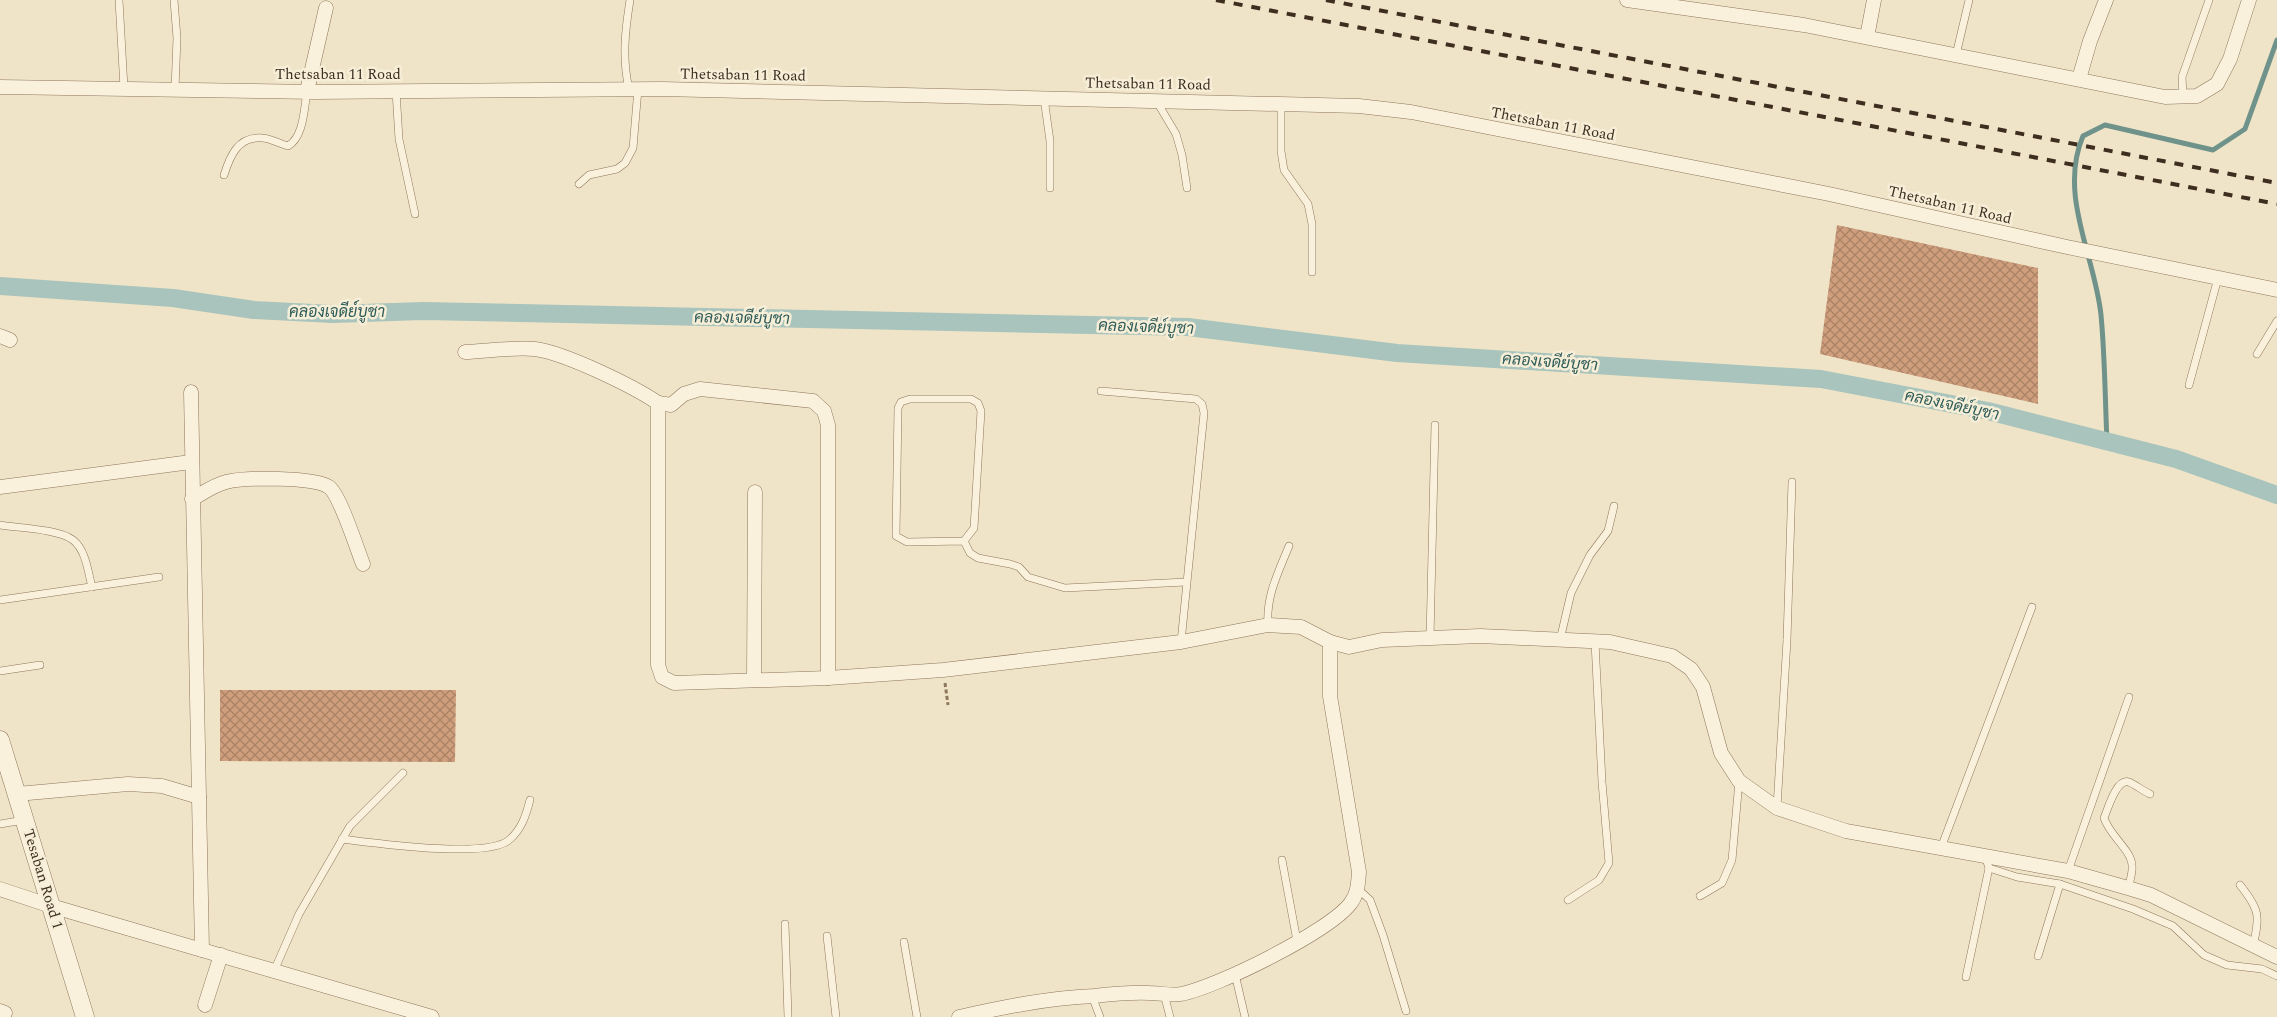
<svg xmlns="http://www.w3.org/2000/svg" width="2277" height="1017" viewBox="0 0 2277 1017" font-family="Spectral,Sarabun,serif">
	<style>
		.lines { fill: none; stroke-linecap: round; stroke-linejoin: round }
		.stream { stroke: #6f938a; stroke-width: 5 }
		.canal { stroke: #a9c4bc; stroke-width: 18 }
		.building { fill: url(#building-cross-hatch) }
		.service-casing { stroke: #8d765c; stroke-width: 8 }
		.minor-casing { stroke: #8d765c; stroke-width: 15 }
		.tertiary-casing { stroke: #8d765c; stroke-width: 19 }
		.path { stroke: #8d765c; stroke-width: 3; stroke-dasharray: 4 2.5; stroke-linecap: butt }
		.service { stroke: #faf1dc; stroke-width: 7 }
		.minor { stroke: #faf1dc; stroke-width: 14 }
		.tertiary { stroke: #faf1dc; stroke-width: 18 }
		.rail { stroke: #3d2e20; stroke-width: 4; stroke-dasharray: 9 9; stroke-linecap: butt }
		.labels { text-anchor: middle; dominant-baseline: central; stroke-width: 5; stroke-linejoin: round; paint-order: stroke }
		.street-label { font-size: 15px; fill: #3d2e20; stroke: #f7eed8 }
		.water-label { font-size: 16px; font-style: italic; fill: #2f5d5a; stroke: #f7eed8 }
	</style>
	<defs>
		<pattern id="building-cross-hatch" width="8" height="8" patternUnits="userSpaceOnUse" patternTransform="scale(1.25)"><rect width="8" height="8" fill="#cf9f7d"/><path d="M0 0l8 8M0 8l8-8" fill="none" stroke="#a98266"/></pattern>
	</defs>
	<rect width="100%" height="100%" fill="#f0e4c8"/>
	<g class="lines">
		<path class="stream" d="M2107,441C2105,399 2105,357 2101,315C2095,256 2058,195 2083,136L2105,125L2213,150L2245,129L2277,40"/>
		<path class="canal" d="M0,286L173,298L254,310L333,314L423,311L1188,327L1397,353L1821,379L1988,411L2176,459L2277,495"/>
	</g>
	<g class="building">
		<path d="M1837,225L2038,268V404L1820,354Z"/>
		<path d="M220,690H456L455,762L220,761Z"/>
	</g>
	<g class="lines">
		<defs>
			<g id="service">
				<path d="M119,0L124,88"/>
				<path d="M174,0L177,38L175,89"/>
				<path d="M1956,55L1969,0"/>
				<path d="M629,89C622,59 625,31 630,0"/>
				<path d="M396,91L399,139L415,214"/>
				<path d="M2183,96L2182,77L2209,0"/>
				<path d="M1044,98L1050,141V188"/>
				<path d="M1157,102L1176,134L1182,155L1187,188"/>
				<path d="M1281,103V151L1284,170L1308,204L1312,224V272"/>
				<path d="M224,175C230,156 238,136 262,138C270,138 280,144 288,146C304,137 304,108 307,92"/>
				<path d="M579,184L589,175L617,169L625,163L633,148L638,89"/>
				<path d="M2257,354L2277,321"/>
				<path d="M2189,385L2218,278"/>
				<path d="M1101,391L1196,399L1202,404L1204,413L1181,642"/>
				<path d="M0,525C18,528 59,529 73,540C86,550 88,572 92,587"/>
				<path d="M964,541L907,542L896,536L898,408L901,402L910,399H971L978,403L981,411L974,528L964,541L970,553L978,558L1010,564L1019,567L1028,577L1065,588L1186,582"/>
				<path d="M0,600L159,577"/>
				<path d="M1268,625C1266,596 1278,573 1289,546"/>
				<path d="M1430,638L1435,425"/>
				<path d="M1560,640L1571,593L1590,555L1608,531L1614,506"/>
				<path d="M0,671L40,665"/>
				<path d="M1777,807L1787,640L1792,482"/>
				<path d="M0,824L24,820"/>
				<path d="M342,839C375,843 486,859 509,840C522,829 526,815 530,800"/>
				<path d="M1941,848L2032,607"/>
				<path d="M1985,856L1989,868L2017,877L2060,884L2133,909L2173,926L2204,955L2227,965L2262,969L2277,976"/>
				<path d="M1282,860L1297,941"/>
				<path d="M2068,871L2129,697"/>
				<path d="M2240,885C2260,910 2260,916 2253,946"/>
				<path d="M2128,888C2130,881 2133,872 2132,865C2131,850 2110,836 2104,818C2108,809 2116,778 2129,782C2136,785 2143,791 2150,794"/>
				<path d="M1358,889L1370,900L1383,935L1406,1011"/>
				<path d="M1700,896L1722,883L1732,860L1739,781"/>
				<path d="M1568,900L1599,880L1609,863L1602,782L1595,642"/>
				<path d="M785,924L788,1017"/>
				<path d="M827,936L836,1017"/>
				<path d="M904,942L917,1017"/>
				<path d="M2038,956L2060,884"/>
				<path d="M274,971L299,914L350,826L403,773"/>
				<path d="M1235,974L1245,1017"/>
				<path d="M1966,977L1989,868"/>
				<path d="M1164,994L1170,1017"/>
				<path d="M1092,996L1100,1017"/>
			</g>
			<g id="minor">
				<path d="M1627,0L1804,25L2165,97L2197,96L2217,84L2230,59L2249,0"/>
				<path d="M1867,37L1874,0"/>
				<path d="M2079,79L2090,41L2106,0"/>
				<path d="M0,87L315,92L662,89L1359,106L1411,112L1829,194L2067,247L2277,290"/>
				<path d="M307,91L326,8"/>
				<path d="M0,336L10,340"/>
				<path d="M465,352C487,351 513,347 535,349C565,353 633,386 658,403V665L662,677L674,683L828,678L943,670L1181,642L1268,625L1301,627L1330,642"/>
				<path d="M191,392L202,950"/>
				<path d="M658,403L671,405L684,394L700,389L813,401L824,411L828,425V678"/>
				<path d="M0,487L191,462"/>
				<path d="M192,499C203,493 214,485 226,482C244,477 315,477 329,487C340,495 357,549 363,564"/>
				<path d="M754,680L755,492"/>
				<path d="M17,794L128,784L162,786L199,797"/>
				<path d="M0,889L51,906L432,1017"/>
				<path d="M205,1005L221,955"/>
				<path d="M0,1011L5,1013"/>
				<path d="M959,1017C1004,1007 1048,998 1094,996C1112,994 1132,992 1150,993C1160,993 1171,996 1181,994C1217,987 1328,932 1350,904C1358,894 1358,884 1359,872L1330,696V642L1349,647L1382,640L1480,636L1610,642L1672,656L1691,669L1703,687L1721,753L1739,781L1777,808L1846,831L2068,871L2128,888L2151,895L2277,957"/>
			</g>
			<path id="tertiary" d="M0,740L85,1017"/>
		</defs>
		<use href="#service" class="service-casing"/>
		<use href="#minor" class="minor-casing"/>
		<use href="#tertiary" class="tertiary-casing"/>
		<path class="path" d="M945,683L948,705"/>
		<use href="#service" class="service"/>
		<use href="#minor" class="minor"/>
		<use href="#tertiary" class="tertiary"/>
		<g class="rail">
			<path d="M1216,0L2277,204"/>
			<path d="M1326,0L2277,183"/>
		</g>
	</g>
	<g class="labels">
		<g class="street-label">
			<text x="338" y="74">Thetsaban 11 Road</text>
			<text transform="translate(743 75) rotate(1)">Thetsaban 11 Road</text>
			<text transform="translate(1148 84) rotate(1)">Thetsaban 11 Road</text>
			<text transform="translate(1553 124) rotate(11)">Thetsaban 11 Road</text>
			<text transform="translate(1950 205) rotate(13)">Thetsaban 11 Road</text>
			<text transform="translate(43 879) rotate(73)">Tesaban Road 1</text>
		</g>
		<g class="water-label">
			<text x="337" y="312">คลองเจดีย์บูชา</text>
			<text transform="translate(742 318) rotate(1)">คลองเจดีย์บูชา</text>
			<text transform="translate(1146 327) rotate(2)">คลองเจดีย์บูชา</text>
			<text transform="translate(1550 362) rotate(4)">คลองเจดีย์บูชา</text>
			<text transform="translate(1952 405) rotate(12)">คลองเจดีย์บูชา</text>
		</g>
	</g>
</svg>
